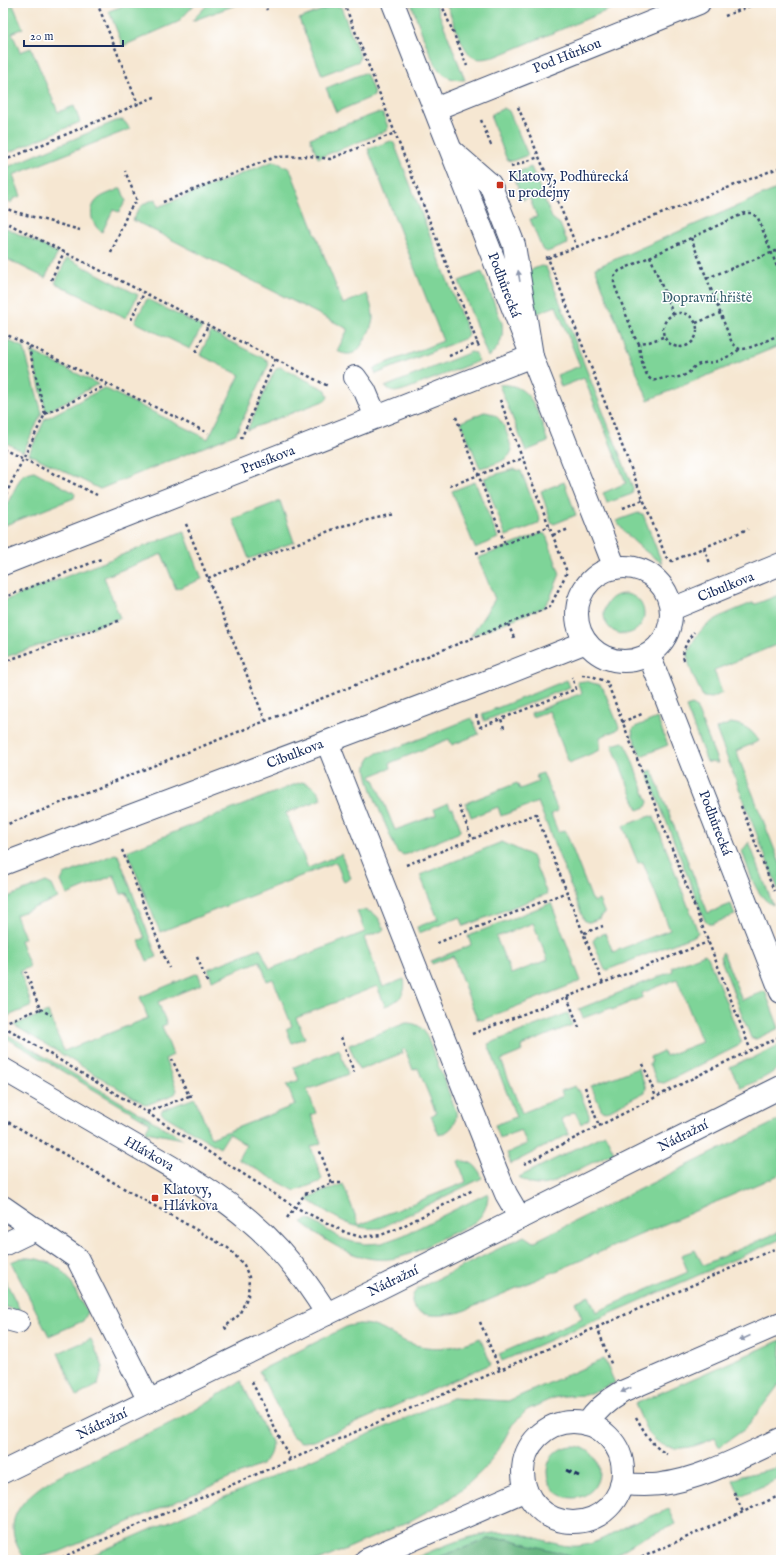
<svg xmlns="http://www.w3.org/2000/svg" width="784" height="1563" viewBox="0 0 784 1563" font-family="'IM FELL English',serif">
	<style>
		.green { fill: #7ed498; stroke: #4c827b; fill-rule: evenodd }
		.forest { fill: #66b680; stroke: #40726f }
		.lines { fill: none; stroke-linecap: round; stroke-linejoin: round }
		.minor-casing { stroke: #3c4b6f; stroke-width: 24 }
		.path { stroke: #3c4b6f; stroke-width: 2.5; stroke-dasharray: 3 3; stroke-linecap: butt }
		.minor { stroke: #fff; stroke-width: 22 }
		.rail { stroke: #1b2f5e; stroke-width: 3; stroke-dasharray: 6 3; stroke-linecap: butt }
		.oneway { fill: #8d97ae }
		.poi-dot { fill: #c8321e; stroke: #fff; stroke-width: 1.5 }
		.labels { text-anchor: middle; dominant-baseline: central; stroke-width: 3; stroke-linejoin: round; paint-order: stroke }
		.street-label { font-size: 14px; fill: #1b2f5e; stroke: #fff }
		.poi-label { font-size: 14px; fill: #1b2f5e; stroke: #fff; text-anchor: start }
		.park-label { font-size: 14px; fill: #39616f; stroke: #fff }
	</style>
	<rect width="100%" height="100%" fill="#fff"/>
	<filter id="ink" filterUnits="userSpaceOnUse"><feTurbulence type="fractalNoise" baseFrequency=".025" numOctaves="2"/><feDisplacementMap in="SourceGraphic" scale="8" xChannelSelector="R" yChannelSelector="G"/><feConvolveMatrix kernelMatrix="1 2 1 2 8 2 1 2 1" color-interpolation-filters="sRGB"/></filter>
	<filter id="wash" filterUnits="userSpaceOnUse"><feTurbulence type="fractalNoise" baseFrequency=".012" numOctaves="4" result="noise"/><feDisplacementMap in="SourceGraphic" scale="16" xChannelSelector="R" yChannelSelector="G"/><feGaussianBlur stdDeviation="0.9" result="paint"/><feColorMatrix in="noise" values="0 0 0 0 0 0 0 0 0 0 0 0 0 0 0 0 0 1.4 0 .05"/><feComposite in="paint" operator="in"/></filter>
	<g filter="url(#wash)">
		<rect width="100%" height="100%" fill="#f6e7d2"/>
		<g class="green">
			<path d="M131,3H196L178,22L123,46L109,11Z"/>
			<path d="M209,3H241L192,21Z"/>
			<path d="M411,3H435L465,80C456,80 449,79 442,73C431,64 417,18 411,3Z"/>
			<path d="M446,3H625L497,56C489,58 482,60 475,58C462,53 452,16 446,3Z"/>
			<path d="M13,5L23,28L12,33L20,52L31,48L58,112L74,106L80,122L3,155V10Z"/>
			<path d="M335,5L341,7L360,57L359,61L322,75L299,19Z"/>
			<path d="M364,73L367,75L374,93V96L336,112L326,88Z"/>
			<path d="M504,108L509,111L528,155L512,161L507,160L491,118L492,114Z"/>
			<path d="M377,113L383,114L388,127L386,131L318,158L310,138Z"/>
			<path d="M122,120L125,122L130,129L13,175L21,196L13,199L11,203L3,199V169L116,121Z"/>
			<path d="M391,141L394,143L468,333L466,338L376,374L374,370L376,367L443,341L368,149Z"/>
			<path d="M274,161L290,169L343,304L367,294C370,302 373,310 373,319C372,326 369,332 366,337C359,351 353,359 337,351L348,329L133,220C140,206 141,204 156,199L158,207Z"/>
			<path d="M531,167L552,218L560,224L568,244L547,252L542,249L530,219L537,217L529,197L523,200L514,177L518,172Z"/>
			<path d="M781,187V345L648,400L595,268Z"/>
			<path d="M121,188L126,201L119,212L113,210L102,232C91,225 87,209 98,199C104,194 114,192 121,188Z"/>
			<path d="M4,227L58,253L45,278L3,257Z"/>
			<path d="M67,258L138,295L126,318L55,283Z"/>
			<path d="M541,266L546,267L633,488L632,494L607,503L603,493L626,483L584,378L561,387L557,375L580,366L556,306L533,315L526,272Z"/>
			<path d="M482,272L502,323C504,337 500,348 488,357L459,281Z"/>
			<path d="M147,299L202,327L190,349L135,322Z"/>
			<path d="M211,332L267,360L269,364L236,434L100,489L29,454L45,419L104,388L208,439L240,375L200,355Z"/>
			<path d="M3,338L24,348L42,413L23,452L3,441Z"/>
			<path d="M31,351L98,384L46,412Z"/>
			<path d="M471,352L475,353L479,361L404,390L395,392L385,387Z"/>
			<path d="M280,367L326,390L328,397L326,400L247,430L274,372L277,368Z"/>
			<path d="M499,385C533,381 539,417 548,442L526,451Z"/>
			<path d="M484,412C504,413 507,435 512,450C509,462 490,465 480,468L461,422Z"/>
			<path d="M514,469L521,471L540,520L538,524L506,536L484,478Z"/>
			<path d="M34,471L73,492L75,494L74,498L3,526V512L21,477L24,474Z"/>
			<path d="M475,482L498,538L475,548L452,491Z"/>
			<path d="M564,482L576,515L554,524L551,522L541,491Z"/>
			<path d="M280,501L294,542L249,559L233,519Z"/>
			<path d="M638,513L643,514L662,563C644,551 629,539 616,521Z"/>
			<path d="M184,531L202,579L176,589L162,554L104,577L120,618L3,658V601Z"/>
			<path d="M542,533L546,535L560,574L550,598L544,607L471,636L495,599L478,558Z"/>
			<path d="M781,594V643L714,670L722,693L712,698L703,697C698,685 690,672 688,659C687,655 689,651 691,647C700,621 729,613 752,603L756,604Z"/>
			<circle cx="624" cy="614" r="20"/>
			<path d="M567,680L570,687L484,721L482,714Z"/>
			<path d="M585,681L600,685L603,688L619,727L617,730L600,737V750L569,763L549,711L532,717L531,713L582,693L577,682Z"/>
			<path d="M692,705L696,707L718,763L707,762L686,707Z"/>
			<path d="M472,718L479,734L452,745L449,739L390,763L391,768L371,776L372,779H374L395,830L436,815L434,809L448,803L451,809L453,808L460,827V831L458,833L404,855L397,852C391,836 363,777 367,765C370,754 379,751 389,751Z"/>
			<path d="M657,718L668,745L641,756L633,736L632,730L635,727Z"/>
			<path d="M731,723C745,725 752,730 759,741L736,751L781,866V897L716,729Z"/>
			<path d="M623,742L626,745L648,802L646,807L638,810L612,745Z"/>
			<path d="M652,770L708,913L731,904L735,915L712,924H708L705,921L647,772Z"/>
			<path d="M543,773L558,811L551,814L558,832L565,830L593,902L599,900L605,914L599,917L600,918L590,922H587L584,920L538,802L501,816L498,807L471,817L466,803L517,783L520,789L538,782L536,775Z"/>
			<path d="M302,782C313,785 318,789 322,799L286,813L308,868L341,854L351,878L344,882L336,862L160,932L127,851L296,784Z"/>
			<path d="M650,816L654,817L655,820L698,932L696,935L607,970L604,968L593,941L596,937L605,933L613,952L670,930L643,862L638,863L623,826Z"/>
			<path d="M502,842L532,856L547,894L464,926L460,917L419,933L417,927L438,919L420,875Z"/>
			<path d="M749,842L773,905C754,896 749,869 742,851Z"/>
			<path d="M115,854L118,855L157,957L147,961L139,941L145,938L127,893L121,894L114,875L67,895L61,881L64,875Z"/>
			<path d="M46,882L52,885L58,898L16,915L25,938L20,940L30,967L20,971L31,1004L30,1007L3,1018V899Z"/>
			<path d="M551,903L581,981L482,1020L477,1019L453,956L432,964L431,961L471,945L468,936ZM533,923L548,960L511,974L496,937Z"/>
			<path d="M363,910C376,912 380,918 384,930L364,938L383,987L404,979C407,994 399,1001 385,1006L377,986L296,1018L305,1038L292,1043L286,1029L292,1026L273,979L267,981L260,961L212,980L208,969L260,948L270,969L365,932L357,911Z"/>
			<path d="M723,952L742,1000L765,991L779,1028L756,1039L751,1038L720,957Z"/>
			<path d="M705,954L708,957L741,1040V1043L738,1046L664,1083L657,1082L650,1064V1063L652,1062L650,1057L663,1051L666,1056L702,1042L677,979L642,993L643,997L612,1010L611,1008L583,1018L579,1009L673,971L672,967Z"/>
			<path d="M198,973L202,984L158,1002L167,1024L162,1026L173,1055L165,1059L177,1090L175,1094L149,1104L146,1105L15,1026L16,1024L48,1012L64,1051L148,1018L140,997Z"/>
			<path d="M568,1013L572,1025L521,1046L523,1051L501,1060L522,1113L563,1096L561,1091L575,1086L577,1091L579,1090L589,1115V1119L581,1124L575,1112L561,1119L569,1134L511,1164L507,1153L527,1144L521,1130L500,1138L495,1125L516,1117L488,1044Z"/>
			<path d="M406,1023C416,1023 421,1026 426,1034L456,1111C457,1125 451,1131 439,1135L431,1116L436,1113L418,1068L413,1070L405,1049L402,1050L403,1053L400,1054L359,1070L349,1045Z"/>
			<path d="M3,1032L183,1139L146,1132V1133L145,1132L150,1123L3,1036Z"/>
			<path d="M781,1044C781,1050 783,1058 781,1063C776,1075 751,1083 741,1088L730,1067L743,1061L751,1059Z"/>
			<path d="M339,1049L348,1074L307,1090L316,1113L311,1115L321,1143L311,1147L322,1179L319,1182L295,1191L238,1159L246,1145L229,1134L220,1148L162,1114L161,1112L162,1110L195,1098L211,1138L295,1105L287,1085L299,1080L294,1067Z"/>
			<path d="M638,1068L646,1088L645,1092L606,1112L602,1111L591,1086Z"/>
			<path d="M781,1119V1149L779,1151L781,1156V1174L461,1312C449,1315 413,1321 412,1301C412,1295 415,1291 419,1288L524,1236L533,1242Z"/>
			<path d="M605,1134L614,1152L553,1182C540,1187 530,1186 519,1177Z"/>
			<path d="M458,1161C471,1160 478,1166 482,1178L381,1228C350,1231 333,1215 308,1200L309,1197L343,1184L359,1225L466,1182Z"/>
			<path d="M488,1193C488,1205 484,1214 475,1222C462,1229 449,1234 436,1241C425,1247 413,1254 400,1257C364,1267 328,1244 302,1222L309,1219L340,1238L353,1242L366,1244L382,1243L404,1235Z"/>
			<path d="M781,1231V1239L502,1361L499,1354L582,1318L575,1302L589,1296L596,1312L688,1272L681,1255L695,1250L703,1265Z"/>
			<path d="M21,1258C36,1257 56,1262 66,1275C75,1287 78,1300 88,1312L83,1321L49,1336L11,1262Z"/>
			<path d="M3,1276L21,1312L3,1306Z"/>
			<path d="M359,1324C378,1324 386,1332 402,1340C427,1352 456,1349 480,1338L491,1364L314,1441L301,1442L292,1436L259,1371L348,1326Z"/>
			<path d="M91,1339L103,1367L98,1385L77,1396L58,1353Z"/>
			<path d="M781,1340V1382L745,1429L719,1447L715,1438C691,1449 663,1457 646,1429C642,1421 639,1412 635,1404Z"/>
			<path d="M604,1359L615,1383L585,1395L564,1396L553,1398L527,1410L512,1425L499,1449L484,1469L467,1485L446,1501L410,1521L321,1560H81L452,1398L508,1401Z"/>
			<path d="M241,1381L272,1444C271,1453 269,1459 261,1465L59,1552L26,1560C16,1547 8,1529 17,1512C33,1484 68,1471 96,1458C129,1442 163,1428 195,1410C210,1401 225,1390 241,1381Z"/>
			<circle cx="573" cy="1472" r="26"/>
			<path d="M781,1467V1478L740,1496L733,1480L742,1476Z"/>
			<path d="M669,1509L676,1524L641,1539L607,1560H574L568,1555L508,1539H489L431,1560H411C445,1545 484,1527 523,1534C541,1538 559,1548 579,1546C597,1544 611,1534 627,1526C640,1520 655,1515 669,1509Z"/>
		</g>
		<path class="forest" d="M489,1539H508L569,1555L574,1560H431Z"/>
	</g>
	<g filter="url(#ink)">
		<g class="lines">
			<defs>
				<g id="minor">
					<path d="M393,3L615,568"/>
					<path d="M435,109L699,3"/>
					<path d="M355,377L365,391L376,417"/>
					<path d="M3,564L532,356L514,245L490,184L452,151"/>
					<circle cx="624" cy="614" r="47"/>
					<path d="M672,609L781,564"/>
					<path d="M649,655L781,992"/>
					<path d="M327,742L496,1170L506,1194L520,1218"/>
					<path d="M3,864L480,684L586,642"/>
					<path d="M3,1069C50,1096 97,1124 144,1151C180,1172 218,1193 250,1221C281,1247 306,1280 327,1314"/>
					<path d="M3,1207L77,1258L149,1401"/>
					<path d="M3,1245L36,1229"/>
					<path d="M3,1318L18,1322"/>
					<circle cx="573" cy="1472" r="50"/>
					<path d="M587,1424C596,1410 608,1400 622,1392L781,1323"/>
					<path d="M3,1472L372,1292L781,1087"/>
					<path d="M621,1484C635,1485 648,1486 661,1484C699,1480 746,1455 781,1439"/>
					<path d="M366,1560L526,1490"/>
				</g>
			</defs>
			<use href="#minor" class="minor-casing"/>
			<g class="path">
				<path d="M97,3L138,104"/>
				<path d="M264,3L267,10"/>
				<path d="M344,3L479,347"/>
				<path d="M441,3L467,66"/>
				<path d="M98,6L106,3"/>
				<path d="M725,16L757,3"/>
				<path d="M518,107L577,247"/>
				<path d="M481,120L491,145"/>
				<path d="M3,161L157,96"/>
				<path d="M511,167L539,157"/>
				<path d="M163,202L275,157L310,156L330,159L395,133"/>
				<path d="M3,207L12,211L80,230"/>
				<path d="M3,221L328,386"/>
				<path d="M691,238L732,343C735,345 737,348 740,349C750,350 771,338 781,334"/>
				<path d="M111,253L129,210L137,201L125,171"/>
				<path d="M650,256L673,314"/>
				<path d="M545,257L548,258L666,557L672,561L748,529"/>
				<path d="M548,258L781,167"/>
				<path d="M707,278L781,249"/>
				<path d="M51,280L64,252"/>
				<circle cx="680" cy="330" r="17"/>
				<path d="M131,320L144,293"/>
				<path d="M696,323L721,313"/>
				<path d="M3,333L208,433"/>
				<path d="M663,337L649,342L639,343L636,340L614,284V277L619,271L745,213H751L758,218L781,277"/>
				<path d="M639,343C639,351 644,377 652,380C656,381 660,379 664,378C673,377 680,379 688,373C691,371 693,367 697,365C704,362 711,363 718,361C726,358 733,354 740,349"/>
				<path d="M196,352L208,325"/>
				<path d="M449,356L478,343"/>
				<path d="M45,414L109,384"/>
				<path d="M456,417L505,544"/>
				<path d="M241,439L275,359"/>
				<path d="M3,449L97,495"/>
				<path d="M450,486L523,458"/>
				<path d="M3,500L45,414L28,344"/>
				<path d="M623,508L643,500"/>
				<path d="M186,524L265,720"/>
				<path d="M553,535L569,529"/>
				<path d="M704,548L710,563"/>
				<path d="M476,553L505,544L550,526"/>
				<path d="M208,578L342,526L394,514"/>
				<path d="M3,598L101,559"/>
				<path d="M508,624L515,640"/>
				<path d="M684,660C681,651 688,639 694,632"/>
				<path d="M3,662L121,620"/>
				<path d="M582,675L592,676L607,682L751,1051"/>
				<path d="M476,715L480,727L501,719"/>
				<path d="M622,722L642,714"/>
				<path d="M504,728L501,719L576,689L572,677"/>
				<path d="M459,806L472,839"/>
				<path d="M741,806L774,891"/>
				<path d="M3,826L550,607L567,572L500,400"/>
				<path d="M122,850L169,968"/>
				<path d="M406,865L536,814L603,983"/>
				<path d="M584,933L603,926"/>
				<path d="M437,943L567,892"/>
				<path d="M197,957L208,984"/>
				<path d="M567,997L580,1030"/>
				<path d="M40,1009L51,1015"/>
				<path d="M3,1023L40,1009L26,972"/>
				<path d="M3,1026L146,1112L295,1207L347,1233L361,1237L381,1235L399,1228L473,1190"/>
				<path d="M472,1034L708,942"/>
				<path d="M341,1037L354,1072"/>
				<path d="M643,1064L656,1097"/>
				<path d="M585,1087L599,1126"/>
				<path d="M189,1096L194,1095"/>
				<path d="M147,1112L189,1096L172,1059"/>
				<path d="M3,1119L228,1248L244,1265L249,1277L248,1296L239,1315L225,1327L227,1331"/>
				<path d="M524,1164L711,1069L781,1036"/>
				<path d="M332,1183H344"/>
				<path d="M287,1218L305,1194L332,1183L319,1149"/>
				<path d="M480,1322L500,1370"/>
				<path d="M597,1327L612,1366"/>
				<path d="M252,1382L290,1459"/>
				<path d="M636,1417C644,1431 652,1447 667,1454"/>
				<path d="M734,1492L743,1512"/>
				<path d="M56,1560L500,1370L781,1246"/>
				<path d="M636,1560L781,1495"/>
			</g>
			<use href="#minor" class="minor"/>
			<path class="rail" d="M566,1470L579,1476"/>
		</g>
		<defs><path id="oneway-solid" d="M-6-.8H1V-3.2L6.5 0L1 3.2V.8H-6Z"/></defs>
		<g class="oneway">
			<use href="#oneway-solid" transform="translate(519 276) rotate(-99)"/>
			<use href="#oneway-solid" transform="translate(745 1338) rotate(156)"/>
			<use href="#oneway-solid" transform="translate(626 1390) rotate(155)"/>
		</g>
	</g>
	<g class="poi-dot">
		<rect x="496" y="181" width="8" height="8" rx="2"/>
		<rect x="151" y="1194" width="8" height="8" rx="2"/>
	</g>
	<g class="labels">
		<g class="street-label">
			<text transform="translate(567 56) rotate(-22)">Pod Hůrkou</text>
			<text transform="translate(504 285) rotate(69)">Podhůrecká</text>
			<text transform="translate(268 460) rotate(-21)">Prusíkova</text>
			<text transform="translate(726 587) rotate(-22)">Cibulkova</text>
			<text transform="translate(295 754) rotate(-21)">Cibulkova</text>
			<text transform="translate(715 823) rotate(69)">Podhůrecká</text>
			<text transform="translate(683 1136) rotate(-27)">Nádražní</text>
			<text transform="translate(149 1154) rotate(30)">Hlávkova</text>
			<text transform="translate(393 1281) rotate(-26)">Nádražní</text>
			<text transform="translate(102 1424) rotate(-26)">Nádražní</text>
		</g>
		<g class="poi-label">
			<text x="508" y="177">Klatovy, Podhůrecká<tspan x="508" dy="16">u prodejny</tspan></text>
			<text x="163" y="1190">Klatovy,<tspan x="163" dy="16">Hlávkova</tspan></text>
		</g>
		<g class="park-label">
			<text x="707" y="298">Dopravní hřiště</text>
		</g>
	</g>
	<rect width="784" height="1563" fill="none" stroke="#fff" stroke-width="16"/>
	<path d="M24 40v6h99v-6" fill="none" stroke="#1b2f5e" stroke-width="2"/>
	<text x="30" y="40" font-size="12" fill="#1b2f5e" stroke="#ffffff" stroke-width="3" paint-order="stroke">20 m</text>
</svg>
